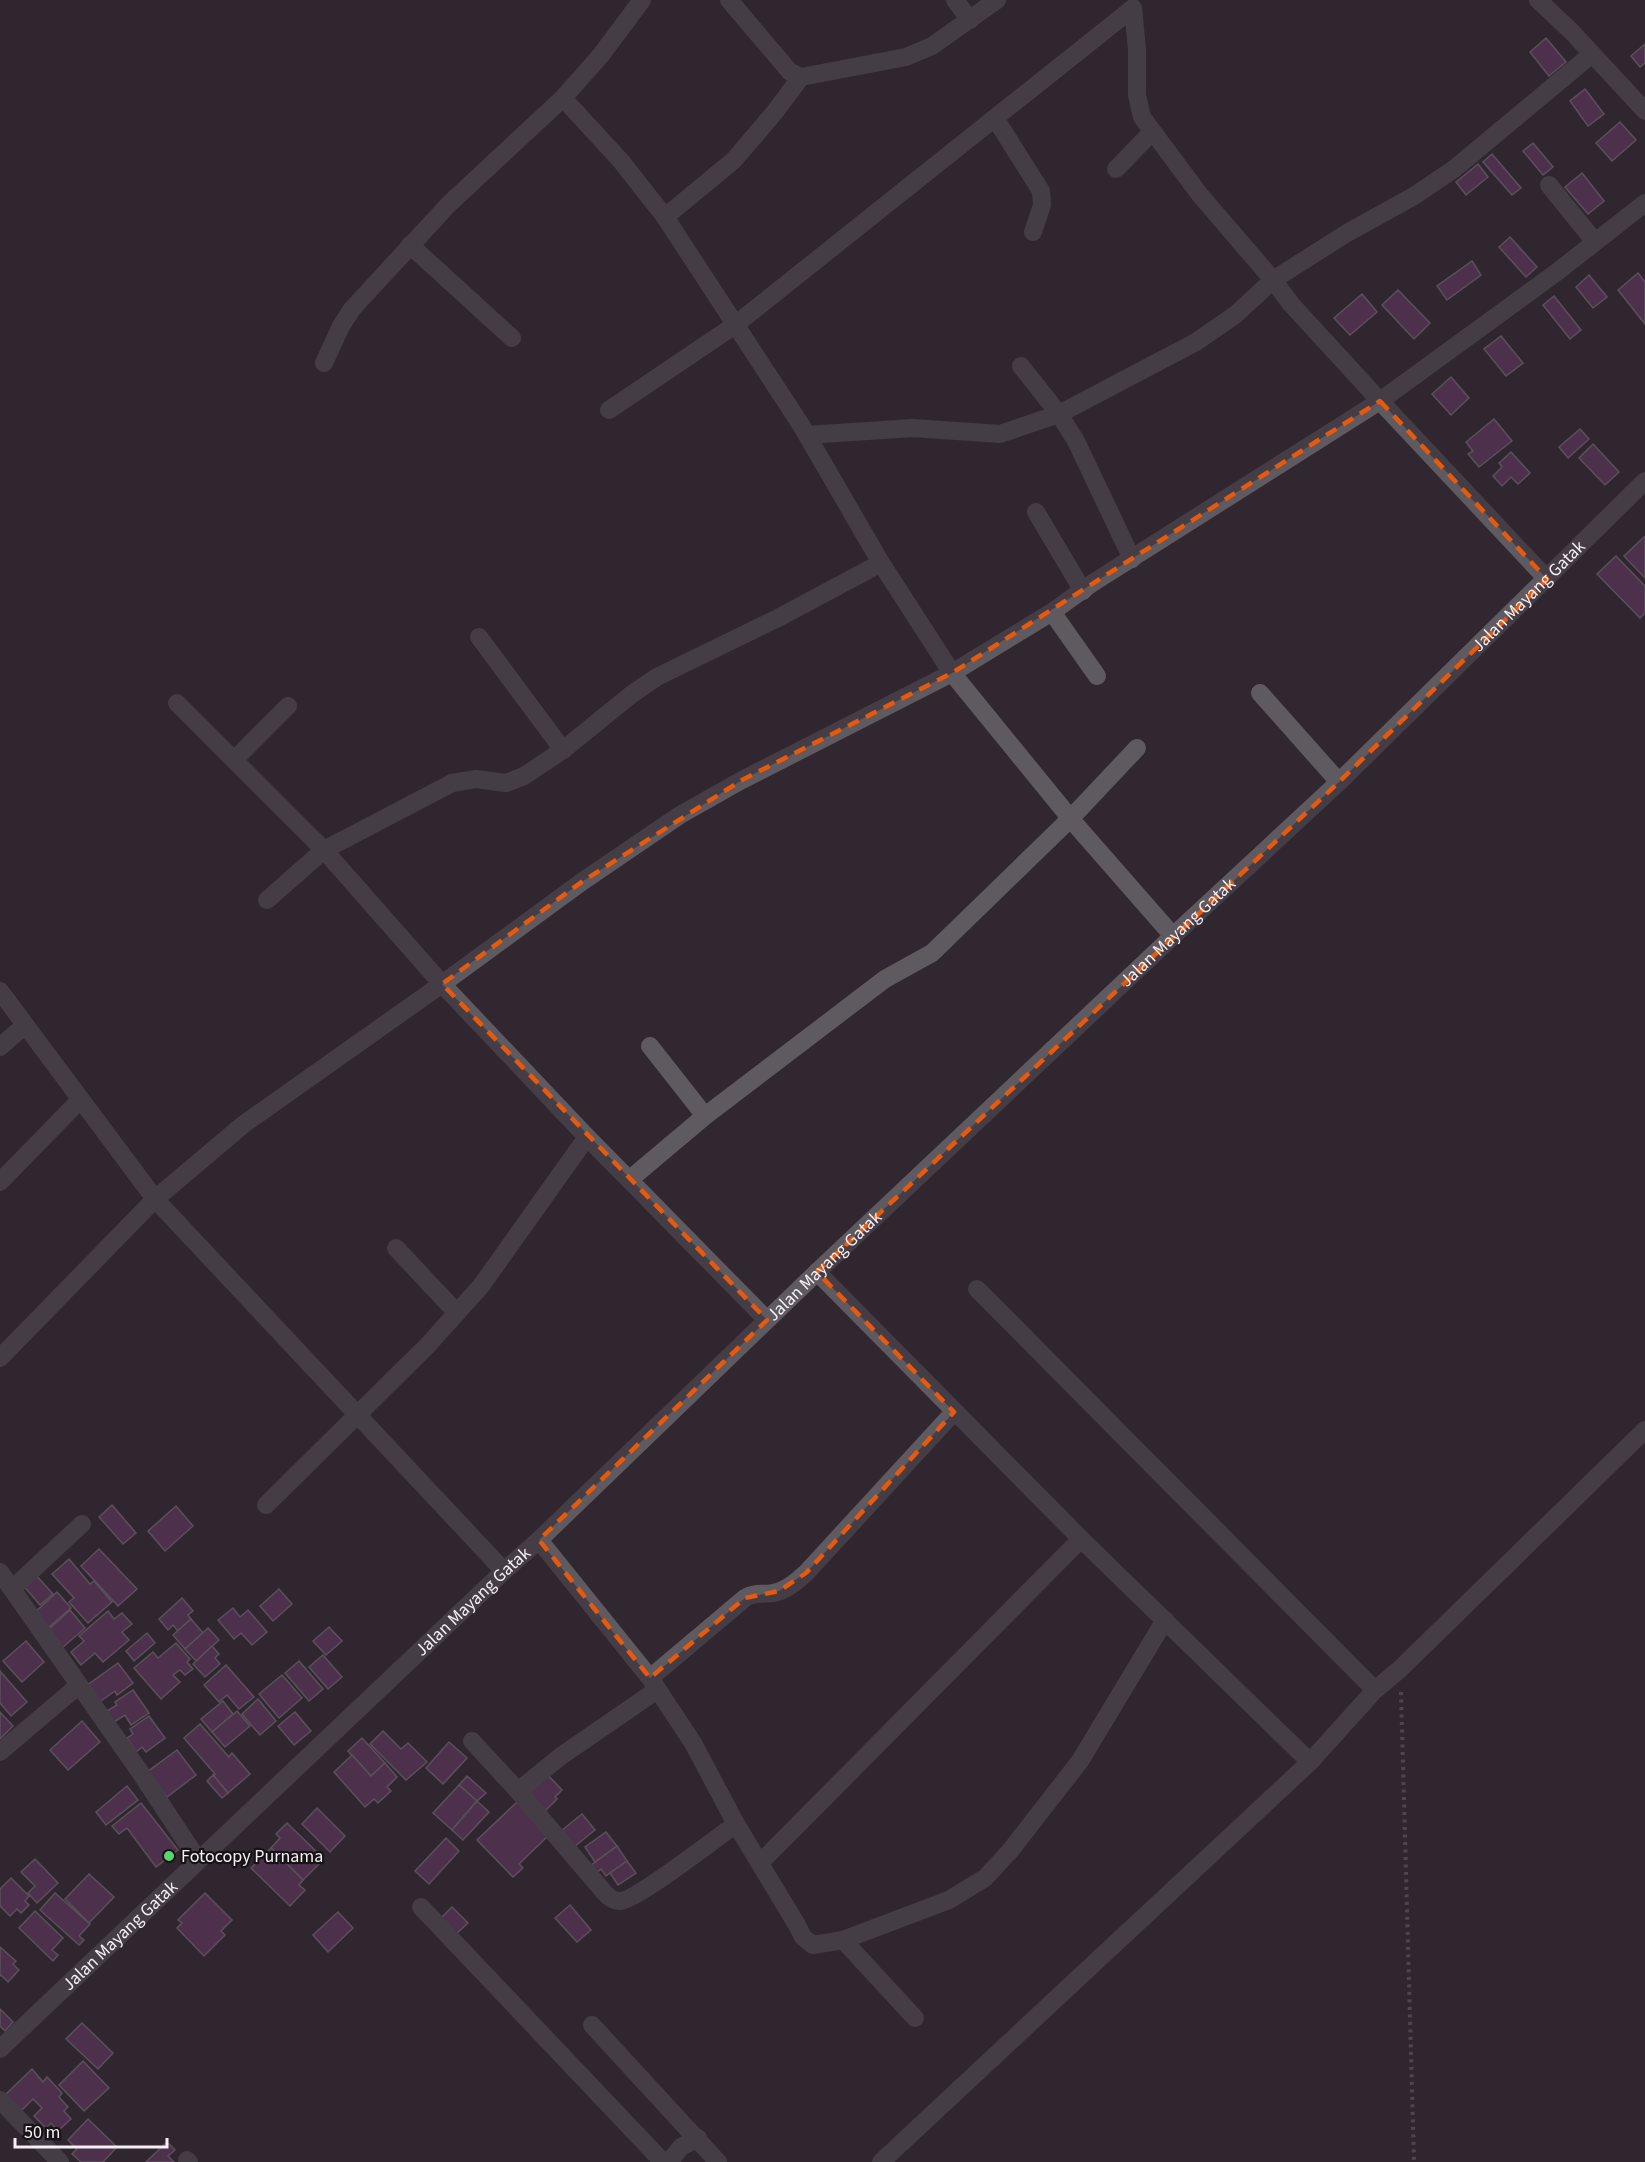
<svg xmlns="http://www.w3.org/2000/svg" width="1645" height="2162" viewBox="0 0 1645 2162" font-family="'Source Sans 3',sans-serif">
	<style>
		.building { fill: #713f70; stroke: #8d838d; stroke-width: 1.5 }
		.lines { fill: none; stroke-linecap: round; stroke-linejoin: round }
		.path { stroke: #736b73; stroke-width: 4; stroke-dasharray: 3 4.5; stroke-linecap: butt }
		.minor { stroke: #5f5a5f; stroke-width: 18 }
		.marked { fill: none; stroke: #e8590c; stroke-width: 4.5; stroke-dasharray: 12 8; stroke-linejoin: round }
		.poi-dot { fill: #57d570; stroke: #161215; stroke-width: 2 }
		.labels { text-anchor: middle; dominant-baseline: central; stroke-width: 4.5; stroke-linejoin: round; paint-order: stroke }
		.street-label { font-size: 18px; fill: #f5eff5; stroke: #161215 }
		.poi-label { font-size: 18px; fill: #f5eff5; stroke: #161215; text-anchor: start }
	</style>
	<rect width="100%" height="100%" fill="#302730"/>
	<g class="building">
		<path d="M1546,38L1566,62L1549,76L1530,52Z"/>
		<path d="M1645,44V63L1640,67L1631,56Z"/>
		<path d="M1585,89L1604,114L1588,126L1570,101Z"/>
		<path d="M1620,122L1636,140L1612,161L1596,143Z"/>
		<path d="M1533,143L1553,167L1543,175L1523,151Z"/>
		<path d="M1492,154L1521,188L1512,195L1483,162Z"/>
		<path d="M1478,164L1488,177L1466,195L1456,182Z"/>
		<path d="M1582,173L1604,201L1588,214L1565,187Z"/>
		<path d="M1510,237L1537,267L1526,277L1499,247Z"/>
		<path d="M1472,261L1481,275L1447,300L1437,286Z"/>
		<path d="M1638,273L1645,282V324L1618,290Z"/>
		<path d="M1589,275L1607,297L1593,308L1576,287Z"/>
		<path d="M1398,290L1430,323L1414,339L1382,305Z"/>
		<path d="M1362,294L1377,312L1350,335L1334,318Z"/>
		<path d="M1554,296L1581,330L1570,339L1543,305Z"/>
		<path d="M1501,336L1523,363L1506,376L1484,349Z"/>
		<path d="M1451,377L1469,398L1451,415L1432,394Z"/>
		<path d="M1494,419L1512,441L1479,467L1468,454L1473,451L1466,442Z"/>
		<path d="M1580,429L1589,439L1568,458L1559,447Z"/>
		<path d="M1593,444L1619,472L1605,485L1579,458Z"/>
		<path d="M1511,452L1530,473L1518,484L1511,477L1502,486L1493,476L1502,467L1499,463Z"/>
		<path d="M1644,537H1645V578L1624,556Z"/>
		<path d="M1616,556L1645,586V613L1640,618L1597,574Z"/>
		<path d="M112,1505L136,1533L123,1544L99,1517Z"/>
		<path d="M176,1506L193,1526L165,1551L148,1531Z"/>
		<path d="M99,1549L137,1589L118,1606L81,1566Z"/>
		<path d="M69,1559L90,1584L94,1581L112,1602L88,1623L69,1602L74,1598L52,1574Z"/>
		<path d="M34,1573L53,1594L40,1605L22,1584Z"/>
		<path d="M279,1589L292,1604L273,1621L260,1606Z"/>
		<path d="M57,1592L71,1608L48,1628L34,1613Z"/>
		<path d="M182,1598L193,1611L188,1615L191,1619L178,1631L173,1625L168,1630L159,1619Z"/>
		<path d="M233,1608L240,1617L248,1610L267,1632L252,1645L241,1633L234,1639L218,1620Z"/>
		<path d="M70,1610L85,1628L62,1648L47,1631Z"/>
		<path d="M108,1611L114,1619L122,1613L132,1624L122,1632L129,1640L103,1662L95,1653L81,1665L71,1652L84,1641L79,1636Z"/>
		<path d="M191,1619L203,1633L185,1649L173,1635Z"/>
		<path d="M329,1627L342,1641L326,1655L313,1641Z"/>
		<path d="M208,1628L219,1640L196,1661L185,1649Z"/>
		<path d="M147,1633L155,1643L134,1661L126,1651Z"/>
		<path d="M26,1641L44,1662L22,1682L3,1661Z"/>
		<path d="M176,1643L190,1659L187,1662L193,1669L185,1675L180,1670L173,1675L180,1682L161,1699L134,1668L153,1652L158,1658Z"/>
		<path d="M212,1646L219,1654L215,1658L220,1664L205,1677L193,1664Z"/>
		<path d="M323,1655L342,1677L328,1689L309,1667Z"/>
		<path d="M299,1661L323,1689L309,1701L285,1673Z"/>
		<path d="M118,1663L133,1683L117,1695L115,1691L98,1703L86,1686Z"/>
		<path d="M226,1665L254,1697L239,1709L227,1695L219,1702L204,1685Z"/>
		<path d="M0,1671L27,1702L11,1716L0,1703Z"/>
		<path d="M282,1675L302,1698L279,1718L259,1694Z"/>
		<path d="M133,1690L149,1713L131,1725L125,1715L114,1722L107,1711L117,1705L115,1702Z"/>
		<path d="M258,1699L276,1721L260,1735L242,1714Z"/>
		<path d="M223,1701L233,1714L212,1732L201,1719Z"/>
		<path d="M237,1711L250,1726L225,1747L212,1732Z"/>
		<path d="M0,1712L13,1726L0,1739Z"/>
		<path d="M295,1712L311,1731L294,1745L278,1726Z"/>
		<path d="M149,1716L165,1738L146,1752L142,1747L136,1752L127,1738L133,1734L130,1729Z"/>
		<path d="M82,1721L100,1742L68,1770L50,1750Z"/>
		<path d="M200,1724L229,1757L232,1753L250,1774L228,1793L213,1775L215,1774L184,1738Z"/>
		<path d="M383,1731L401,1749L408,1743L427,1762L406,1780L370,1744Z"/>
		<path d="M362,1738L385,1763L371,1776L348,1751Z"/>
		<path d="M449,1742L467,1758L443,1784L426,1768Z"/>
		<path d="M177,1750L196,1775L167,1797L147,1772Z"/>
		<path d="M352,1755L371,1776L385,1763L397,1777L387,1787L391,1791L378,1803L374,1799L365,1807L334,1772Z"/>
		<path d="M545,1772L562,1790L555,1797L557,1799L545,1811L528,1793Z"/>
		<path d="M213,1775L228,1793L222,1798L207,1781Z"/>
		<path d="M467,1776L486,1793L477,1801L459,1785Z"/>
		<path d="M459,1785L477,1801L452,1830L433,1813Z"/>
		<path d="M127,1786L138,1800L106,1825L96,1812Z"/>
		<path d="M477,1801L489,1812L463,1840L452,1830Z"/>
		<path d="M518,1801L550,1834L519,1864L523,1868L513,1877L477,1840Z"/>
		<path d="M141,1803L178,1850L156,1867L127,1828L119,1834L112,1826Z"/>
		<path d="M317,1808L345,1836L330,1852L302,1824Z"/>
		<path d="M582,1814L595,1830L574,1847L561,1831Z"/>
		<path d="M287,1823L324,1859L303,1880L271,1848L280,1838L276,1834Z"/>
		<path d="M606,1832L617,1846L595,1862L585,1847Z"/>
		<path d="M446,1838L459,1851L429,1884L415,1871Z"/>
		<path d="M617,1846L627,1861L606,1876L601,1869L595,1874L590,1866Z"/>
		<path d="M271,1848L303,1880L299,1885L305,1890L290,1906L251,1868Z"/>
		<path d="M35,1859L58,1883L37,1903L28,1893L35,1886L21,1872Z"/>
		<path d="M627,1861L636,1873L618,1885L610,1873Z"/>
		<path d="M89,1874L114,1897L89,1923L65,1899Z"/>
		<path d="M11,1878L29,1896L25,1901L29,1905L21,1913L17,1909L10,1916L0,1906V1889Z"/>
		<path d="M55,1893L90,1924L79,1936L84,1940L79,1945L40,1910Z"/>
		<path d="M205,1893L232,1920L221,1931L225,1935L204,1956L177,1928L182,1923L178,1920Z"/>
		<path d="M570,1905L591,1930L577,1942L555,1918Z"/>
		<path d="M452,1907L468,1923L454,1936L439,1920Z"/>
		<path d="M35,1911L63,1938L52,1950L58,1955L53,1961L19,1928Z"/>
		<path d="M338,1912L353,1928L328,1952L313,1935Z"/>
		<path d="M0,1947L16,1961L13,1964L19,1970L8,1982L1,1975L0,1976Z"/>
		<path d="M0,2009L13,2022L5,2031L0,2026Z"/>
		<path d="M82,2023L113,2053L98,2069L66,2039Z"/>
		<path d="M83,2061L109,2088L84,2111L59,2085Z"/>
		<path d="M32,2069L43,2082L47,2077L62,2093L59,2097L68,2107L64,2111L71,2119L58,2131L51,2123L46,2128L34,2116L42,2108L33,2099L21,2111L5,2095Z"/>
		<path d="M88,2119L117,2147L103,2162H81L72,2154L77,2149L68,2140Z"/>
		<path d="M167,2142L175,2150L168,2156L174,2162H146Z"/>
	</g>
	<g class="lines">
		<path class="path" d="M1401,1692L1414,2162"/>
		<g class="minor">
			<path d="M729,0L790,72L801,77L906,57L932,46L997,0"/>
			<path d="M955,0L970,20"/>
			<path d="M1538,0L1572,32L1645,111"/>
			<path d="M563,98L621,161L665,217L801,425L881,563"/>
			<path d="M995,118L1041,191L1042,205L1033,232"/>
			<path d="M1116,169L1152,132"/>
			<path d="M1549,185L1595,242"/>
			<path d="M665,217L734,160L774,113L801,77"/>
			<path d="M410,245L512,338"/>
			<path d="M324,363L341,326L352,309L449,204L563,98L601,55L642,0"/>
			<path d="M1021,366L1059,414L1196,342L1235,315L1273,280L1347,233L1414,196L1454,169L1592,54"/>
			<path d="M609,410L735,325L1133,8L1137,49V95L1142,117L1200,195L1273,280L1291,304L1380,401L1091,584L1052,612L952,673L742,780L680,815L583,881L442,984L587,1137L767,1320"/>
			<path d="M807,435L913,428L1000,434L1059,414L1076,441L1132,559"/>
			<path d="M1036,512L1083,591"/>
			<path d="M1547,579L1380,401L1557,272L1645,203"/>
			<path d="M1052,612L1097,676"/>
			<path d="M479,637L563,750"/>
			<path d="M1260,693L1339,782"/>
			<path d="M234,760L288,706"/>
			<path d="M267,900L324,850L452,783L476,779L506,783L524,776L563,750L632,694L657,677L778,618L881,563L952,673L1075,824L1173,936"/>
			<path d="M0,991L155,1199L504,1571"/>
			<path d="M650,1046L705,1116"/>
			<path d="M0,1047L25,1025"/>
			<path d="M629,1180L705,1116L885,979L932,953L1071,818L1137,748"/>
			<path d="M0,1182L80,1100"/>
			<path d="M396,1248L457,1313"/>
			<path d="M817,1272L1081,1539L1310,1762L881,2162"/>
			<path d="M977,1289L1375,1690"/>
			<path d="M0,1358L155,1199L244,1124L442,984L324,850L177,703"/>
			<path d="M266,1505L427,1346L481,1286L587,1137"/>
			<path d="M539,1540L650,1678L693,1743L736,1824L797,1925L803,1937L813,1945L843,1940L949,1900L985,1878L1010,1851L1080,1761L1165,1620"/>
			<path d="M0,1572L140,1772L198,1860"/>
			<path d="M12,1589L82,1524"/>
			<path d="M650,1678L745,1598C754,1592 762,1595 773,1593C786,1591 797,1581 806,1573L954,1412"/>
			<path d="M657,1690L561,1756L518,1791L604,1892C608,1897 613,1901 620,1901C635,1901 718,1837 736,1824"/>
			<path d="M472,1741L518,1791"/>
			<path d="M0,1752L79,1685"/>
			<path d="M1310,1762L1375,1690L1400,1669L1645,1430"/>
			<path d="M760,1863L1081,1539"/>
			<path d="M421,1907L663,2162"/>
			<path d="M843,1940L915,2018"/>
			<path d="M592,2025L718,2162"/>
			<path id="s1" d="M0,2049L504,1571L539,1540L817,1272L1173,936L1339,782L1645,481"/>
			<path d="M0,2100L60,2162"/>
			<path d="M187,2160L189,2162"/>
			<path d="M669,2162L681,2147L698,2138"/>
		</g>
	</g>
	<path d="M0 0H1645V2162H0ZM1380,401L1547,579L1339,782L817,1272L954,1412L806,1573L779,1591L745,1598L650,1678L539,1540L767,1320L442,984L583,881L742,780L952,673Z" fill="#302730" fill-opacity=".55" fill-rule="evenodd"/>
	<path class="marked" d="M1380,401L1547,579L1339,782L817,1272L954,1412L806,1573L779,1591L745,1598L650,1678L539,1540L767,1320L442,984L583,881L742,780L952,673Z"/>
	<circle class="poi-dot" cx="169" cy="1856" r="6"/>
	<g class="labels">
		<g class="street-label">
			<text stroke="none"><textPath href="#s1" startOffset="2109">Jalan Mayang Gatak</textPath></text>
			<text stroke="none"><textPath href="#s1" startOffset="1623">Jalan Mayang Gatak</textPath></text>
			<text stroke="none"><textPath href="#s1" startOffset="1137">Jalan Mayang Gatak</textPath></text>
			<text stroke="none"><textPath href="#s1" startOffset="651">Jalan Mayang Gatak</textPath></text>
			<text stroke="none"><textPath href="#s1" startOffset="165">Jalan Mayang Gatak</textPath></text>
		</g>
		<g class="poi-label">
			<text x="181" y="1856">Fotocopy Purnama</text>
		</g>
	</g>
	<path d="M15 2138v9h152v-9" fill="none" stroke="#f5eff5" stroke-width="3"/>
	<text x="24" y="2138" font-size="18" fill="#f5eff5" stroke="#161215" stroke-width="4.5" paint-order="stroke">50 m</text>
</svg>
